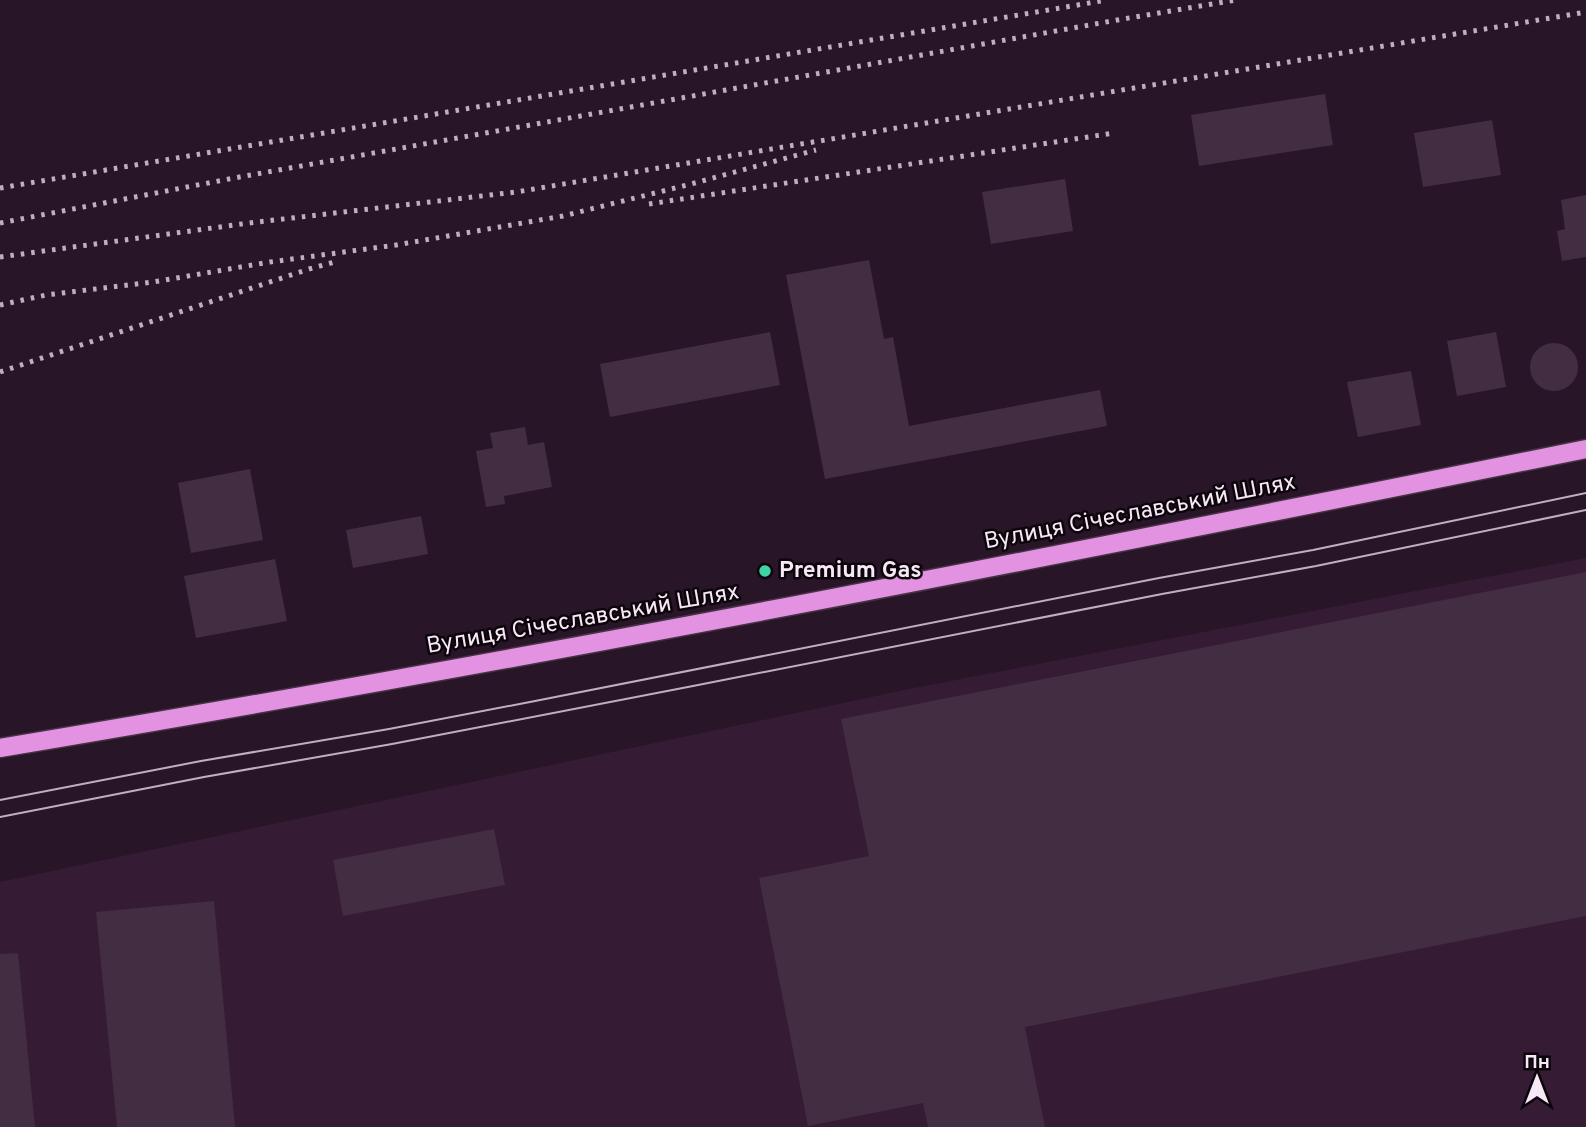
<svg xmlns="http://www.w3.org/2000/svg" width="1586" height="1127" viewBox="0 0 1586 1127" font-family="Overpass,sans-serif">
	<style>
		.built { fill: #351c34 }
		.building { fill: #432d43 }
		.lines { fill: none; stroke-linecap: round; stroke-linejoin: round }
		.major-casing { stroke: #463345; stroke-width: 21 }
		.major { stroke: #e391e1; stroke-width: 18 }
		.tram { stroke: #c0b0bf; stroke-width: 2 }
		.rail { stroke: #c0b0bf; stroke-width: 5; stroke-dasharray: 3.5 7; stroke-linecap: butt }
		.poi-dot { fill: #3ed4a3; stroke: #0c050c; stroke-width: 2.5 }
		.labels { text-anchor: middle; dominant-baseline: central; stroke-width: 5; stroke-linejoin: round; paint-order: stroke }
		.street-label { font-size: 23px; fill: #f7e8f6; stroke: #0c050c }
		.poi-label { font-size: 23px; font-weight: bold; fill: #f7e8f6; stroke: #0c050c; text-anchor: start }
	</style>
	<rect width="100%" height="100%" fill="#291528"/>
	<path class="built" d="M1586,558V1127H0V882L909,689Z"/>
	<g class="building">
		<path d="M1325,94L1333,145L1199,166L1191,115Z"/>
		<path d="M1492,120L1501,175L1423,187L1414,133Z"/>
		<path d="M1065,179L1073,231L991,244L982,192Z"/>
		<path d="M1586,195V257L1562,261L1557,231L1565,229L1561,200Z"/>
		<path d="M869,260L884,339L893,337L909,426L1100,390L1107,426L825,479L786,275Z"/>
		<path d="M770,332L780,385L610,417L600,364Z"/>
		<path d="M1496,332L1506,387L1457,396L1447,341Z"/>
		<circle cx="1554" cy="367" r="24"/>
		<path d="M1411,371L1421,425L1358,437L1347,382Z"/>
		<path d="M525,427L528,445L544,442L552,487L504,496L505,504L486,507L476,451L493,448L490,433Z"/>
		<path d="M250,469L263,540L191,553L178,483Z"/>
		<path d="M421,516L428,554L353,568L346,530Z"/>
		<path d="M275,559L287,621L196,638L184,576Z"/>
		<path d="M1586,572V916L1025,1027L1045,1127H928L923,1103L808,1126L759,878L869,856L841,719Z"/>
		<path d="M494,829L505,885L343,916L333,860Z"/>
		<path d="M214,901L235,1127H117L96,912Z"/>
		<path d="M18,953L35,1127H0V954Z"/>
	</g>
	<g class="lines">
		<defs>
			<path id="major" d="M0,748C531,659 1059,556 1586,449"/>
		</defs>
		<use href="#major" class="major-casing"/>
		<use href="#major" class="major"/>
		<g class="tram">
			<path d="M0,800L201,761L389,729L530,702L1159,578L1313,550L1586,493"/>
			<path d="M0,817L204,777L392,744L693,686L1162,594L1316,566L1586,510"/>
		</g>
		<g class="rail">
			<path d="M0,188L1107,0"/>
			<path d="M649,204L1114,133"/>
			<path d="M0,223L234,178L1123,19L1236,0"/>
			<path d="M0,257L249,223L516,192L1586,12"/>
			<path d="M0,305L46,295L153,282L270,262L396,245L563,216L691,184L816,150"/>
			<path d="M0,372L309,269L338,261"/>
		</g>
	</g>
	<circle class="poi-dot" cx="765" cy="571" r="7"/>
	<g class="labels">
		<g class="street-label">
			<text transform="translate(1140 513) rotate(-11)">Вулиця Січеславський Шлях</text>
			<text transform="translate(583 620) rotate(-10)">Вулиця Січеславський Шлях</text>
		</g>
		<g class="poi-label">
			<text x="779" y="571">Premium Gas</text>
		</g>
	</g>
	<g transform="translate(1537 1078)" stroke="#0c050c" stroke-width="5" paint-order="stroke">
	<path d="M0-5L12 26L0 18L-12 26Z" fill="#f7e8f6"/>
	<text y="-10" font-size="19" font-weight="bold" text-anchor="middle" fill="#f7e8f6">Пн</text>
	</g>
</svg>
